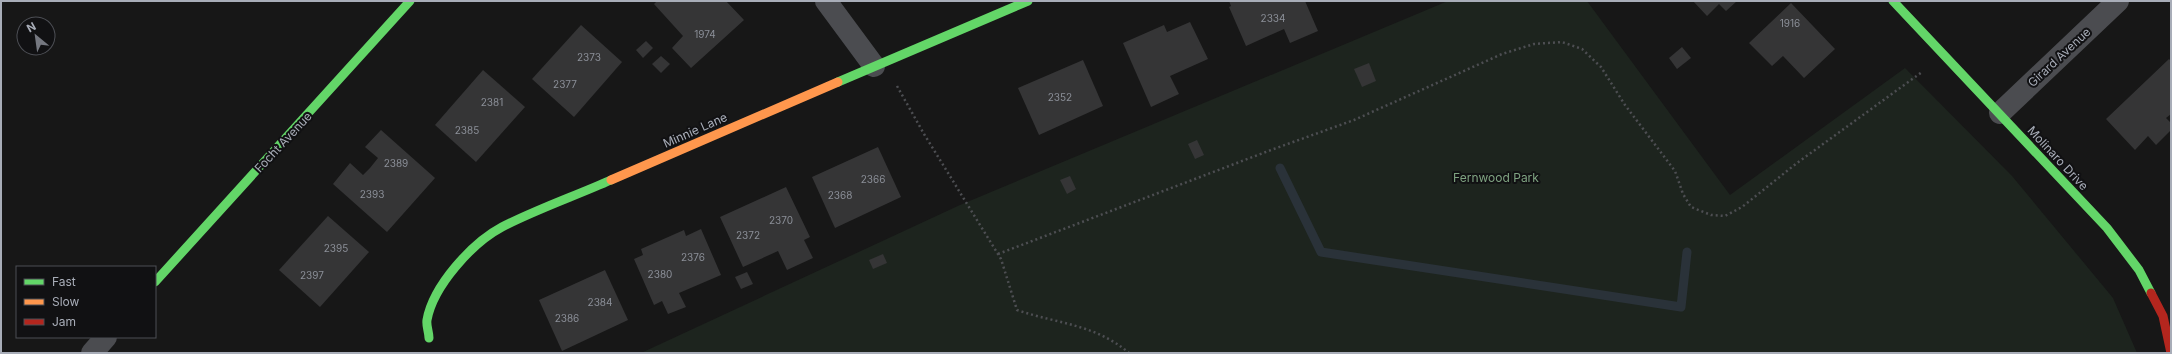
<svg xmlns="http://www.w3.org/2000/svg" width="2172" height="354" viewBox="0 0 2172 354" font-family="Inter,sans-serif">
	<style>
		.green { fill: #1d241e }
		.lines { fill: none; stroke-linecap: round; stroke-linejoin: round }
		.stream { stroke: #2a3239; stroke-width: 9 }
		.building { fill: #353536 }
		.path { stroke: #4d4e52; stroke-width: 2.5; stroke-dasharray: 2 3; stroke-linecap: butt }
		.street { stroke: #4b4c50; stroke-width: 22 }
		.fast { stroke: #63d668; stroke-width: 9 }
		.slow { stroke: #ff974d; stroke-width: 9 }
		.jam { stroke: #b3261e; stroke-width: 9 }
		.labels { text-anchor: middle; dominant-baseline: central; stroke-width: 4; stroke-linejoin: round; paint-order: stroke }
		.number-label { font-size: 10px; fill: #8b8f98 }
		.street-label { font-size: 12px; fill: #a8adb8; stroke: #111113 }
		.park-label { font-size: 12px; fill: #7fa381; stroke: #111113 }
	</style>
	<rect width="100%" height="100%" fill="#171717"/>
	<path class="green" d="M1448,1H1587L1730,195L1905,68L2012,176L2113,298L2137,353H641L960,205Z"/>
	<g class="lines">
		<path class="stream" d="M1280,168L1321,252L1681,307L1687,252"/>
	</g>
	<g class="building">
		<path d="M657,1H726L744,20L691,68L672,48L683,36L654,4Z"/>
		<path d="M1229,1H1305L1318,31L1290,43L1284,29L1246,46L1229,7L1231,6Z"/>
		<path d="M1693,1H1737L1726,11L1719,4L1707,16Z"/>
		<path d="M1791,3L1835,49L1804,78L1783,56L1772,66L1749,43Z"/>
		<path d="M1190,22L1208,59L1170,76L1179,94L1151,107L1123,43L1164,25L1167,32Z"/>
		<path d="M581,25L622,62L574,117L532,79Z"/>
		<path d="M646,41L653,48L643,58L636,50Z"/>
		<path d="M1682,47L1691,58L1677,69L1669,58Z"/>
		<path d="M661,56L670,64L661,73L652,64Z"/>
		<path d="M2169,59L2171,61V114L2166,118L2171,123V130L2156,145L2148,136L2135,150L2106,119Z"/>
		<path d="M1083,60L1103,106L1039,135L1018,88Z"/>
		<path d="M1369,63L1376,81L1362,87L1354,69Z"/>
		<path d="M483,70L525,107L476,162L435,125Z"/>
		<path d="M381,130L435,178L387,232L333,184L350,163L363,175L370,168L378,158L365,147Z"/>
		<path d="M1197,140L1204,155L1195,159L1188,144Z"/>
		<path d="M878,147L901,197L835,228L812,177Z"/>
		<path d="M1070,176L1076,189L1067,194L1060,180Z"/>
		<path d="M786,187L810,237L804,240L813,258L787,270L778,251L743,267L720,217Z"/>
		<path d="M328,216L369,252L320,307L279,270Z"/>
		<path d="M701,229L721,275L679,293L686,307L668,314L662,301L654,305L634,259L643,255L641,249L684,230L686,236Z"/>
		<path d="M883,254L887,263L873,269L869,260Z"/>
		<path d="M605,270L628,320L562,351L539,300Z"/>
		<path d="M747,272L753,284L741,289L735,277Z"/>
	</g>
	<g class="lines">
		<g class="path">
			<path d="M897,86L924,134L1001,259L1017,310C1058,324 1095,324 1129,353"/>
			<path d="M998,254L1271,150L1354,120L1502,54L1534,44L1562,42L1582,49L1601,67L1625,105L1675,171L1683,194L1691,207L1711,215L1725,216L1742,207L1797,163L1922,72"/>
		</g>
		<g class="street">
			<path d="M826,1L874,66"/>
			<path d="M2000,113L2118,1"/>
			<path d="M92,353L106,337"/>
		</g>
		<g class="fast">
			<path d="M1893,1L2107,228L2139,270L2151,293"/>
			<path d="M838,82L1028,1"/>
			<path d="M155,282L410,1"/>
			<path d="M429,338C429,332 426,326 427,320C433,286 472,243 502,227C537,209 575,196 611,180"/>
		</g>
		<path class="slow" d="M611,180L838,82"/>
		<path class="jam" d="M2151,293L2163,316L2171,353"/>
	</g>
	<g class="labels">
		<g class="number-label">
			<text x="1273" y="18">2334</text>
			<text x="1790" y="23">1916</text>
			<text x="705" y="34">1974</text>
			<text x="589" y="57">2373</text>
			<text x="565" y="84">2377</text>
			<text x="1060" y="97">2352</text>
			<text x="492" y="102">2381</text>
			<text x="467" y="130">2385</text>
			<text x="396" y="163">2389</text>
			<text x="873" y="179">2366</text>
			<text x="372" y="194">2393</text>
			<text x="840" y="195">2368</text>
			<text x="781" y="220">2370</text>
			<text x="748" y="235">2372</text>
			<text x="336" y="248">2395</text>
			<text x="693" y="257">2376</text>
			<text x="660" y="274">2380</text>
			<text x="312" y="275">2397</text>
			<text x="600" y="302">2384</text>
			<text x="567" y="318">2386</text>
		</g>
		<g class="street-label">
			<text transform="translate(2059 57) rotate(-43)">Girard Avenue</text>
			<text transform="translate(695 130) rotate(-24)">Minnie Lane</text>
			<text transform="translate(283 142) rotate(-47)">Focht Avenue</text>
			<text transform="translate(2058 158) rotate(47)">Molinaro Drive</text>
		</g>
		<g class="park-label">
			<text x="1496" y="177">Fernwood Park</text>
		</g>
	</g>
	<rect width="2172" height="354" fill="none" stroke="#a8adb8" stroke-width="4"/>
	<rect x="16" y="266" width="140" height="72" fill="#111113" stroke="#4d4f55"/>
	<rect x="24" y="279" width="20" height="6" fill="#63d668" stroke="#4d4f55"/>
	<text x="52" y="286" font-size="12" fill="#a8adb8">Fast</text>
	<rect x="24" y="299" width="20" height="6" fill="#ff974d" stroke="#4d4f55"/>
	<text x="52" y="306" font-size="12" fill="#a8adb8">Slow</text>
	<rect x="24" y="319" width="20" height="6" fill="#b3261e" stroke="#4d4f55"/>
	<text x="52" y="326" font-size="12" fill="#a8adb8">Jam</text>
	<g transform="translate(36 36) rotate(331)"><circle r="19" fill="#111113" stroke="#4d4f55"/>
	<path d="M0-3L7 15L0 10L-7 15Z" fill="#757880"/>
	<text y="-6" font-size="11" font-weight="bold" text-anchor="middle" fill="#a8adb8">N</text>
	</g>
</svg>
